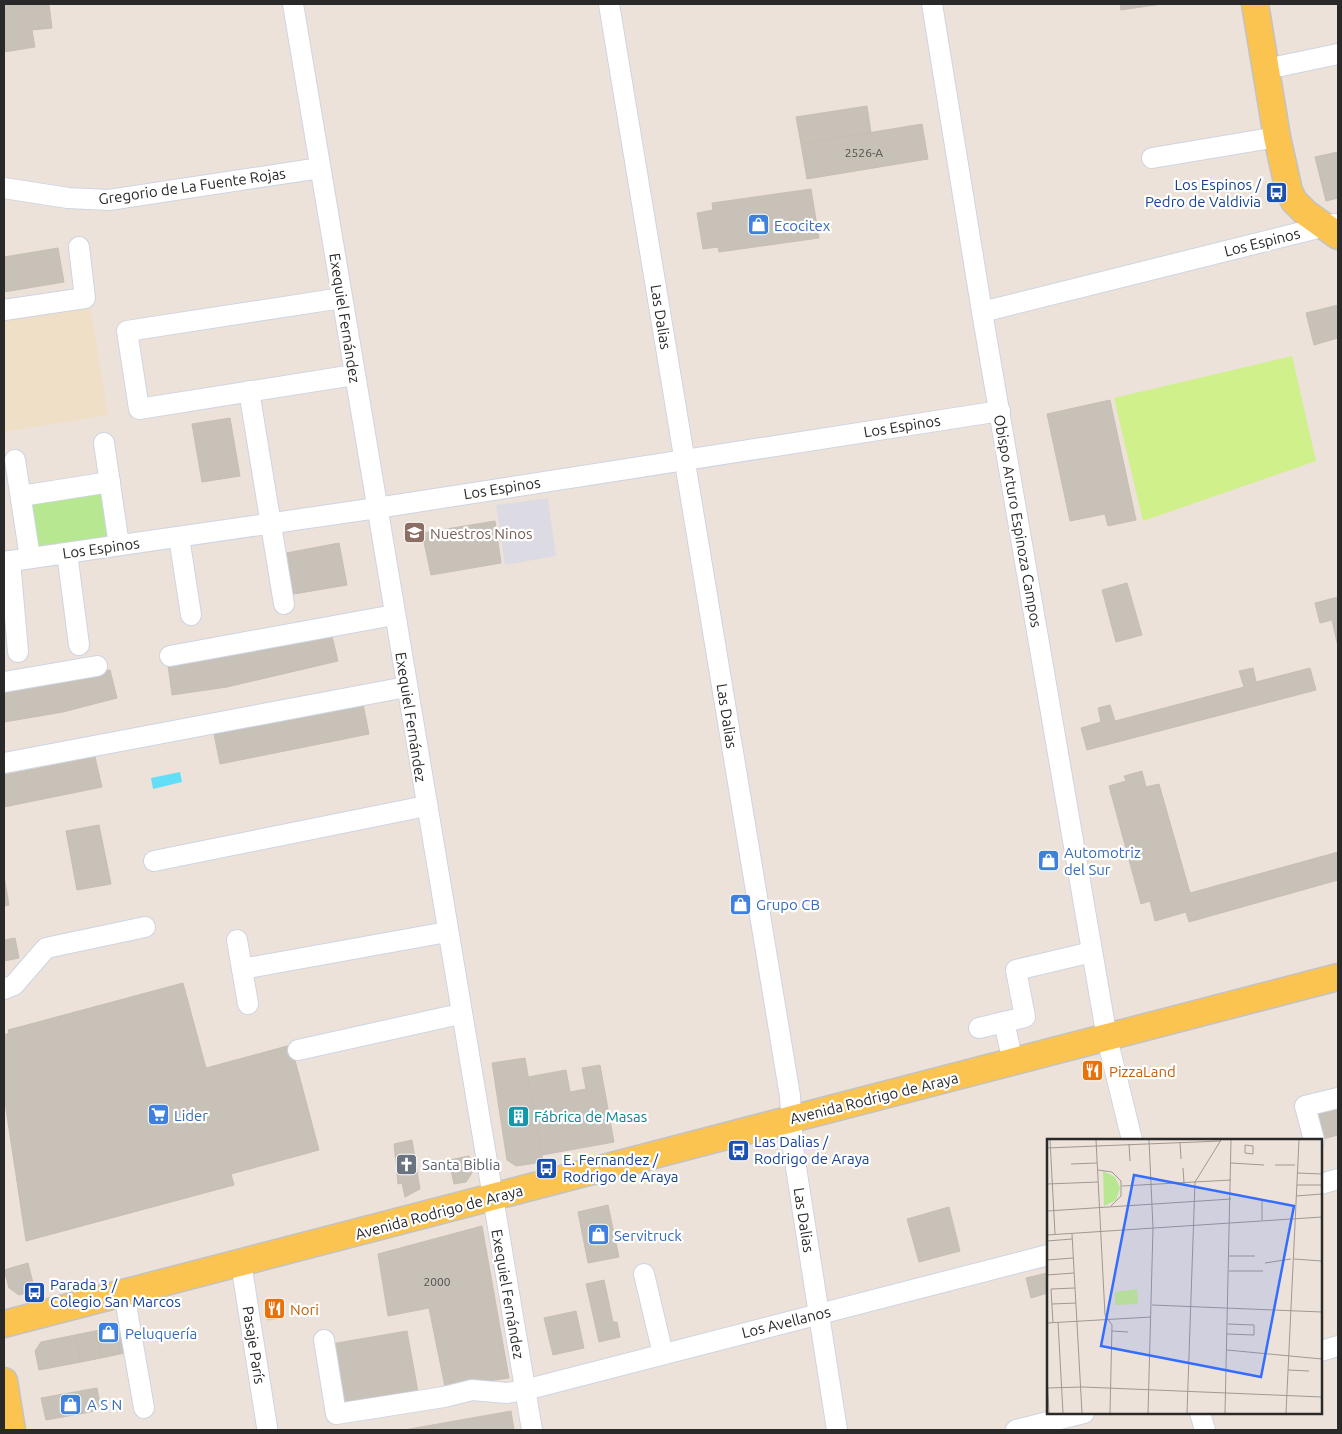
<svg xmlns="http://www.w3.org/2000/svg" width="1342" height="1434" viewBox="0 0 1342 1434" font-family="Ubuntu,sans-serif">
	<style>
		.industrial { fill: #dcdbe4 }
		.education { fill: #f0dfc7 }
		.green { fill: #b7e891 }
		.pitch { fill: #cff08b }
		.water { fill: #63def8 }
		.building { fill: #c7c1b8; stroke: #c8beb3 }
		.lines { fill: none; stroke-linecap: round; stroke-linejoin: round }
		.minor-casing { stroke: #ced4e3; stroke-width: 22 }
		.major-casing { stroke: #c3c3c3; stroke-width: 29 }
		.minor { stroke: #fff; stroke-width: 20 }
		.major { stroke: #fbc34f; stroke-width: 26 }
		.labels { text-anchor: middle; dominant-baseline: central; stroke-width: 4.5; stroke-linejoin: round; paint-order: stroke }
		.number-label { font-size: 12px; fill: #504f4d }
		.transit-label { font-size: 15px; fill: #164399; stroke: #fff; text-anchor: start }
		.street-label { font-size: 15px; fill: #292929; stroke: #fff }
		.shop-label { font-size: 15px; fill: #366cbe; stroke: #fff; text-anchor: start }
		.education-label { font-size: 15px; fill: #785e54; stroke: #fff; text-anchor: start }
		.food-label { font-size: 15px; fill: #c56008; stroke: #fff; text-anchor: start }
		.culture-label { font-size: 15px; fill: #0d838f; stroke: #fff; text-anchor: start }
		.worship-label { font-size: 15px; fill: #5b616d; stroke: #fff; text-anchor: start }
		.inset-road { fill: none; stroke: #9f9893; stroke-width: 1 }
		.view { fill: #346dff; fill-opacity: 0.15; stroke: #346dff; stroke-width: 2.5 }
		.inset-edge { fill: none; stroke: #292929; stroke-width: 2.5 }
	</style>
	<rect width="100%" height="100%" fill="#ede2d9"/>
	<path class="industrial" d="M548,498L556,556L505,565L496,505Z"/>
	<path class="education" d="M90,305L108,415L4,432V319Z"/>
	<path class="green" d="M110,482L119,545L30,558L21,496Z"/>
	<path class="pitch" d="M1292,356L1316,461L1143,521L1114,398Z"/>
	<path class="water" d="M180,772L182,782L153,789L151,778Z"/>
	<g class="building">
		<path d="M4,4H49L52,28L32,30L35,47L4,52Z"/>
		<path d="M1120,4H1162L1121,10Z"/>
		<path d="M867,106L871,133L801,144L796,117Z"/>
		<path d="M922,124L928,159L807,179L801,144Z"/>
		<path d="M1338,152V198L1326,201L1315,157Z"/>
		<path d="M811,189L819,238L719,252L718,247L703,249L697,213L713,210L712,203Z"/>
		<path d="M58,248L64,282L4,292V257Z"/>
		<path d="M1338,305V338L1314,345L1306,313Z"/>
		<path d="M1110,400L1136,520L1108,526L1105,514L1070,521L1047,414Z"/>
		<path d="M230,418L240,476L202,482L192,424Z"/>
		<path d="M495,521L501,563L431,575L422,533Z"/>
		<path d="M339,543L347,585L288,595L281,554Z"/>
		<path d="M1127,583L1142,635L1116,642L1102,590Z"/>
		<path d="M1338,597V647L1332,620L1320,623L1315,603Z"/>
		<path d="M331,632L338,661L227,687L172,695L168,665Z"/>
		<path d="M1253,668L1256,682L1310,668L1316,690L1087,750L1081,728L1101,722L1098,708L1110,705L1115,721L1244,687L1239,671Z"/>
		<path d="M110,670L117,698L63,712L4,722V691Z"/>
		<path d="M363,704L369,734L220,764L214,734Z"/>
		<path d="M95,757L102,787L4,807V775Z"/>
		<path d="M1142,771L1146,787L1159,784L1190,893L1338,852V880L1189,922L1186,912L1155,921L1150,901L1141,904L1109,786L1126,781L1124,776Z"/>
		<path d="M99,825L111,884L77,890L66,831Z"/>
		<path d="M4,876L9,905L4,906Z"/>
		<path d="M15,938L19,958L4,961V940Z"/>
		<path d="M183,983L206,1068L291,1045L319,1150L231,1174L234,1185L26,1241L4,1096V1035L9,1033L8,1030Z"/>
		<path d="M525,1058L543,1162L516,1166L507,1160L492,1063Z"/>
		<path d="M1092,1061L1101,1066L1103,1076L1085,1080L1082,1063Z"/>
		<path d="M600,1065L614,1142L542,1155L528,1077L566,1070L570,1092L586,1089L582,1068Z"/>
		<path d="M1338,1102V1135L1319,1140L1311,1109Z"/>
		<path d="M412,1140L420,1189L405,1197L402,1183L398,1184L394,1144Z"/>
		<path d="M469,1156L472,1173L466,1182L454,1184L449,1160Z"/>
		<path d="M608,1205L619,1257L588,1263L578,1212Z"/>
		<path d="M949,1207L960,1251L919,1262L907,1219Z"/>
		<path d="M482,1226L509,1378L445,1387L429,1308L388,1316L378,1254Z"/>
		<path d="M28,1263L35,1291L19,1295L9,1288L4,1270Z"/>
		<path d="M1047,1273L1048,1293L1031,1298L1026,1278Z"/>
		<path d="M604,1280L613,1322H617L620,1337L599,1342L586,1284Z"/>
		<path d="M280,1298L283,1318L268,1320L265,1300Z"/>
		<path d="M576,1311L584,1348L553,1355L544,1318Z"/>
		<path d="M124,1325L132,1352L120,1354L114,1327Z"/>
		<path d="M114,1327L120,1354L101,1358L95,1331Z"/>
		<path d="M95,1331L101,1358L81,1362L75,1335Z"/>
		<path d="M407,1331L418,1392L342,1406L331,1344Z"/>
		<path d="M75,1335L81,1362L39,1370L35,1351L41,1342Z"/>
		<path d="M97,1388L101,1410L46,1420L41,1398Z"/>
		<path d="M511,1411L514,1430H404Z"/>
	</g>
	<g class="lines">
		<defs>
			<g id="minor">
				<path d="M293,4L532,1430"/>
				<path d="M609,4L790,1096L793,1148L837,1430"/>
				<path d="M932,4L982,312L1107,1038L1132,1140"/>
				<path d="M1266,69L1338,54"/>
				<path d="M1152,158L1277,137"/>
				<path d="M4,188L68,198L109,200L320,168"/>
				<path d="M342,298L127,331L139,409L354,375"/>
				<path d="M4,310L85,298L79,247"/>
				<path d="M982,312L1334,224"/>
				<path d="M249,391L284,604"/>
				<path d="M104,443L119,545"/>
				<path d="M15,460L30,558"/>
				<path d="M21,496L110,482"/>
				<path d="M179,537L191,615"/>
				<path d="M67,553L79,645"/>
				<path d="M10,561L18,652"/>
				<path d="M4,562L377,508L1000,411"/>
				<path d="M170,656L394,615"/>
				<path d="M4,682L97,666"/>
				<path d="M4,763L406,687"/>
				<path d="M154,861L426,806"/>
				<path d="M237,940L248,1004"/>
				<path d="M242,969L447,932"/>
				<path d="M4,989L14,985L46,948L145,927"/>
				<path d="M979,1028L1004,1022"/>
				<path d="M298,1050L460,1014"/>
				<path d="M1013,1062L1004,1022L1025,1017L1016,970L1092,952"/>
				<path d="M1314,1140L1305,1106L1338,1098"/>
				<path d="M1321,1184L1338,1179"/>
				<path d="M241,1263L267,1427"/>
				<path d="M644,1274L663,1354"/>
				<path d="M124,1293L144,1408"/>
				<path d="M324,1340L336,1414L444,1397L472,1390L507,1393L525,1390L1048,1255"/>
				<path d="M1321,1351L1338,1346"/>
				<path d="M1200,1413L1205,1430"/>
				<path d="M1016,1430L1084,1413"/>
			</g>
			<g id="major">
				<path d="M1255,4L1277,137L1289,191L1294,201L1306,213L1338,236"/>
				<path d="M4,1324L1338,977"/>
				<path d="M4,1381L12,1430"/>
			</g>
		</defs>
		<use href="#minor" class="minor-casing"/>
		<use href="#major" class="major-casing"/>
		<use href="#minor" class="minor"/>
		<use href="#major" class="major"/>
	</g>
	<defs>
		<symbol id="bus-square" viewBox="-11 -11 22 22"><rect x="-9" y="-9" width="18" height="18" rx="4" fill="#1a4fb4" stroke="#fff"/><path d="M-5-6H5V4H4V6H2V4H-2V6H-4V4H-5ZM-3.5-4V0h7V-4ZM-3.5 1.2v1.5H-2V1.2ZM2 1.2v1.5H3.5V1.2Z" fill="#fff"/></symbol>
		<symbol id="shop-square" viewBox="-11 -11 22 22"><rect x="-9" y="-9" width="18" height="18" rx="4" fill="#3f7fe0" stroke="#fff"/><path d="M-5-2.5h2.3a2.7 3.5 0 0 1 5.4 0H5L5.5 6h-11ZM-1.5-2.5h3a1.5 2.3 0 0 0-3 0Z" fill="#fff"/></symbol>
		<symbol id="school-square" viewBox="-11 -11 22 22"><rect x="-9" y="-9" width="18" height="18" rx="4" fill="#8d6e63" stroke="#fff"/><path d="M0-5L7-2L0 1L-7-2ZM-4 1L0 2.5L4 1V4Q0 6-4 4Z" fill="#fff"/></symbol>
		<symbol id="restaurant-square" viewBox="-11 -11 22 22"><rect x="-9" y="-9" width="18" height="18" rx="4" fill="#e8710a" stroke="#fff"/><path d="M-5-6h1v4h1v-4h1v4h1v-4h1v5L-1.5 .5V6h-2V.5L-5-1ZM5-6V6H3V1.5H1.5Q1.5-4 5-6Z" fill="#fff"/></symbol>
		<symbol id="supermarket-square" viewBox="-11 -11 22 22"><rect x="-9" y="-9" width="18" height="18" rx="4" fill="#3f7fe0" stroke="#fff"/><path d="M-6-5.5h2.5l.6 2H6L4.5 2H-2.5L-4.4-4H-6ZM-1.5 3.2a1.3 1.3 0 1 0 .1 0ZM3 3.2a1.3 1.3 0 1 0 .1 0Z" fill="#fff"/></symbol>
		<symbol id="building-square" viewBox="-11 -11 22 22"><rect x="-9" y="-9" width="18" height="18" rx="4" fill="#0f9aa8" stroke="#fff"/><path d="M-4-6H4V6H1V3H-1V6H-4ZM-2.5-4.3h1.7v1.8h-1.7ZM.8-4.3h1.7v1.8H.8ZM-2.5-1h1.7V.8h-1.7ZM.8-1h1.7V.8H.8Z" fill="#fff"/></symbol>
		<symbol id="church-square" viewBox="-11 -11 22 22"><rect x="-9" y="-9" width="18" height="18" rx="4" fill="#6b7280" stroke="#fff"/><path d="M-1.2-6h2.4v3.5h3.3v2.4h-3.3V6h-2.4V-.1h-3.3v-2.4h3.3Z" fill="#fff"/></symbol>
	</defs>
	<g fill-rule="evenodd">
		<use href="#bus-square" x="1264" y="180" width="25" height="25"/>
		<use href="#shop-square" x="746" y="212" width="25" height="25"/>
		<use href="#school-square" x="402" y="520" width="25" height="25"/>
		<use href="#shop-square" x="1036" y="848" width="25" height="25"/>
		<use href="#shop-square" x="728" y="892" width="25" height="25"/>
		<use href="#restaurant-square" x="1080" y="1058" width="25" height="25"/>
		<use href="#supermarket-square" x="146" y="1102" width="25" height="25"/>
		<use href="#building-square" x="506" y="1104" width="25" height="25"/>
		<use href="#bus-square" x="726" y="1138" width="25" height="25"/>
		<use href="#church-square" x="394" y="1152" width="25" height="25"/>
		<use href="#bus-square" x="534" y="1156" width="25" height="25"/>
		<use href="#shop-square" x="586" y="1222" width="25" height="25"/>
		<use href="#bus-square" x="22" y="1280" width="25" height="25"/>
		<use href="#restaurant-square" x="262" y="1296" width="25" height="25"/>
		<use href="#shop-square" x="96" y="1320" width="25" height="25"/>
		<use href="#shop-square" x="58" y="1392" width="25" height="25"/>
	</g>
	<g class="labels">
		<g class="number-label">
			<text x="864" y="152">2526-A</text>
			<text x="437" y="1281">2000</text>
		</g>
		<g class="transit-label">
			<text x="1261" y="184" text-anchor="end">Los Espinos /<tspan x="1261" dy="17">Pedro de Valdivia</tspan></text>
			<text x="754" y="1141">Las Dalias /<tspan x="754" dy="17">Rodrigo de Araya</tspan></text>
			<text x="563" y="1159">E. Fernandez /<tspan x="563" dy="17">Rodrigo de Araya</tspan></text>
			<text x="50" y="1284">Parada 3 /<tspan x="50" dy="17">Colegio San Marcos</tspan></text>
		</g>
		<g class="street-label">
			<text transform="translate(192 186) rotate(-8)">Gregorio de La Fuente Rojas</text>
			<text transform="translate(1262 242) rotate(-14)">Los Espinos</text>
			<text transform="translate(661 317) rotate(81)">Las Dalias</text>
			<text transform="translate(345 318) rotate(81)">Exequiel Fernández</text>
			<text transform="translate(902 426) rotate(-9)">Los Espinos</text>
			<text transform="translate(502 488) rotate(-9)">Los Espinos</text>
			<text transform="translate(1018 521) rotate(80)">Obispo Arturo Espinoza Campos</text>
			<text transform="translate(101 548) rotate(-8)">Los Espinos</text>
			<text transform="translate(727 716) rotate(81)">Las Dalias</text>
			<text transform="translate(411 717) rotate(81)">Exequiel Fernández</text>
			<text transform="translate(874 1098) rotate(-14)">Avenida Rodrigo de Araya</text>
			<text transform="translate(439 1212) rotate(-15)">Avenida Rodrigo de Araya</text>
			<text transform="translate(804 1220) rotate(81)">Las Dalias</text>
			<text transform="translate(508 1294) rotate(80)">Exequiel Fernández</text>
			<text transform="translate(786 1322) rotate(-14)">Los Avellanos</text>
			<text transform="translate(254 1345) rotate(81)">Pasaje París</text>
		</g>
		<g class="shop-label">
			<text x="774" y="225">Ecocitex</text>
			<text x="1064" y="852">Automotriz<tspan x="1064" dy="17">del Sur</tspan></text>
			<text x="756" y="904">Grupo CB</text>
			<text x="174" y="1115">Lider</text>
			<text x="614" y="1235">Servitruck</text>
			<text x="125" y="1333">Peluquería</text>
			<text x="87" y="1404">A S N</text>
		</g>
		<g class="education-label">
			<text x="430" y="533">Nuestros Ninos</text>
		</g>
		<g class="food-label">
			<text x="1109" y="1071">PizzaLand</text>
			<text x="290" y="1309">Nori</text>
		</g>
		<g class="culture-label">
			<text x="534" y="1116">Fábrica de Masas</text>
		</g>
		<g class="worship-label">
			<text x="422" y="1164">Santa Biblia</text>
		</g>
	</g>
	<g transform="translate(1047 1139)">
		<rect width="275" height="275" fill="#ede2d9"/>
		<path d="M56,32L68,38L73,49L69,61L57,67Z" fill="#b7e891"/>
		<path d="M90,150L91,165L68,166V153Z" fill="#cff08b"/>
		<path class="inset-road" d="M3,1L8,95M49,1L58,176L65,186L63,274M133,3L134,20M82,5L83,22M198,6L206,7V15L198,14ZM0,9L174,2M184,24L217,26M24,25L50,24M228,26H248M136,29L137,44M51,31L65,33L74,42V57L64,67M250,34L275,35M0,45L51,43M250,46H275M75,47L184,41M249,57L275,55M0,72L184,60M215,81V62M25,95L35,274M0,96L275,78M0,102L25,100M182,117H208M247,120L275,122M0,121L26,119M218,124L244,120M182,132H216M0,136L27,134M5,165L29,164M105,166L275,173M11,183L16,274M0,184L104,178M6,184L4,150L28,149M65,192L81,193M180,195L207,196V186L181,185M180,211L275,220M241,231L262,232M0,235L2,274M0,249L36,248L275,258M101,274L106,89L102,1M140,274L148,43L174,1M178,274L184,1M239,274L252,1"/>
		<path class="view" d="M87,36L247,67L214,238L54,207Z"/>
		<rect width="275" height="275" class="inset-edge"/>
	</g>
	<rect width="1342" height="1434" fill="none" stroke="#292929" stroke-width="10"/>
</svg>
